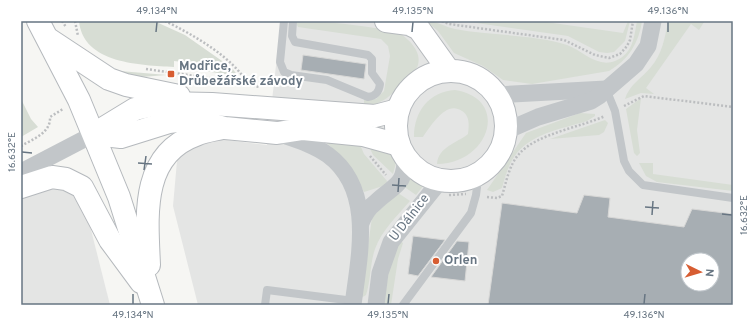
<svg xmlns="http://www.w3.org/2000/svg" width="754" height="326" viewBox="0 0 754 326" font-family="Overpass,sans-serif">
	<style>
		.built { fill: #e4e5e4; fill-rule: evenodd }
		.green { fill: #d7ddd4 }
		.building { fill: #a7aeb3; stroke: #d7d7d6; fill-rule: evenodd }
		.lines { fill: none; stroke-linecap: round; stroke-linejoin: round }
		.secondary-casing { stroke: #b5b9bd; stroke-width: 24 }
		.path { stroke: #bcbec0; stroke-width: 2.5; stroke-dasharray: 2 2; stroke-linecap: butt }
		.lane { stroke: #c2c6c9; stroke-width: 8 }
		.street { stroke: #c2c6c9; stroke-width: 17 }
		.secondary { stroke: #fff; stroke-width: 22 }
		.ticks { fill: none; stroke: #677582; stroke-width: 1.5 }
		.poi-dot { fill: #d75d32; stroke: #fff; stroke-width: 1.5 }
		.labels { text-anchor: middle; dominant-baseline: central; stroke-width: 4; stroke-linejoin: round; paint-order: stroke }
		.poi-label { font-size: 13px; font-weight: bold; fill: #677582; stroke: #fff; text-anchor: start }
		.street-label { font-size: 13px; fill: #677582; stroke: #fff }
		.neatline { fill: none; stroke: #677582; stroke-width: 1.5 }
		.ticks-label { font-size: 10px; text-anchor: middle; fill: #677582 }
	</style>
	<rect width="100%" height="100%" fill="#f6f6f3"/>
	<g class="built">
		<path d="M281,21H733V305H198L173,206L177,161L184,152L195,146L219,139L267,145ZM688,260H712V284H688Z"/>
		<path d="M73,186L87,214L110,305H21V193L28,187Z"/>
	</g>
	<g class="green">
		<path d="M79,21H154L185,35L232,68L238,76L191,69L192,63L174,61V67C141,65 83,64 79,21Z"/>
		<path d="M295,21C323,21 348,24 375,28C382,29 392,29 399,33C409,39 422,52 418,65C416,72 408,75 404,80C393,94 383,105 364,106V100L376,99L384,91L390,56L388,46L381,39L298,27Z"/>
		<path d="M426,21C437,21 445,27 455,29C491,36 533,34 567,45C583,51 597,68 615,61C633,54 634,37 637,21H642C639,43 628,60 609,71L532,84L503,80L483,66L454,53L438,31Z"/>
		<path d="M462,21H539L623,33L628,21H630L625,41L614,52L607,53L599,52L568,36Z"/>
		<path d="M668,21L704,22L699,30L691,24L646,88L654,94L641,93L625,99C629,85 642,78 651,67C662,54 665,38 668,21Z"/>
		<path d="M120,71L167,75L128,78L118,76Z"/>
		<path d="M455,90C511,99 489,164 437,164C438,147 457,143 468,134C469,125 470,116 462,111C446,100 431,126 423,137H414C414,111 429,92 455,90Z"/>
		<path d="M641,98L637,130L640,153L637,156L634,153L626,109Z"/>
		<path d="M21,99L31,119L38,127L21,137Z"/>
		<path d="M580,113L595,114V116L587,121C562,129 530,133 514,157C508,166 505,177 502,188L493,192L487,190L526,133Z"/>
		<path d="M605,120L608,123L604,132L599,135L550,139Z"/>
		<path d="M323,140H358L364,154L387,181L386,185L364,192C354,171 342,155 323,140Z"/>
		<path d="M367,142L388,149L396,163L393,174L373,155Z"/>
		<path d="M639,163H653V174L733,185V191L657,182L646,176Z"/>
		<path d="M410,173L424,185L416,195L403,186Z"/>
		<path d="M398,193L410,201C397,216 382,230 375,249C370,263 371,280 366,295L361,298L372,217Z"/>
		<path d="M400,241L403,243L398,259L391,305H384L389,267Z"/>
	</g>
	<g class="building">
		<path d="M303,55L366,64L364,79L301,70Z"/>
		<path d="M584,195L610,198L608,217L684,227L692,209L733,214V305H488L502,203L577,213ZM688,260H712V284H688Z"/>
		<path d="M413,236L445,240L418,276L408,274Z"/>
		<path d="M457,241L469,242L465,281L431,277Z"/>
	</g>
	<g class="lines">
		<defs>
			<g id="secondary">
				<path d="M38,21L79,100L119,197L153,305"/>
				<path d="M386,21L409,24L419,29L449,71"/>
				<path d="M50,40L109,79L126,85L179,96"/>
				<circle cx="451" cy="126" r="55"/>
				<path d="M94,134L135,109L162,103L212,104L375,116L398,110"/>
				<path d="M94,134L121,137L169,122L192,119L225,128L277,133L303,129L363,135L399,145"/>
				<path d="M21,187L52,177L66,179L82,187L110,240L141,282"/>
				<path d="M149,265C147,217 140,155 196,135C204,131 214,130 222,128"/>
			</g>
		</defs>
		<use href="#secondary" class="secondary-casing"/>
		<g class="path">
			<path d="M62,21L66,27"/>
			<path d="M75,21L78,36"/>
			<path d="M165,21C192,34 236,59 248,85"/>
			<path d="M442,21L449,24L564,40L595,55L609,58L620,54L627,46L630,40L633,21"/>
			<path d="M146,69L231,81L259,87"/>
			<path d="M624,106L644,96L733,107"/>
			<path d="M21,146C33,139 51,133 50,117L63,109"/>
			<path d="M370,156L386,175"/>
			<path d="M449,195L466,194"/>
			<path d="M487,197L497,198L502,196C506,183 509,165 519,154C536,134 581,127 605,116"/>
		</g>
		<g class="lane">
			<path d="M284,21L280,62L284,72L291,75L327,80L368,97C376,96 379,92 380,84L372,73V59L368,55L295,42L292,36L293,21"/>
			<path d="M606,89L615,111L624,161L629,171L643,185L733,198"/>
			<path d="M265,305L267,290L354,301"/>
			<path d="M403,305L471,213L476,195L479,171"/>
		</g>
		<g class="street">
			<path d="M496,95L606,89"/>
			<path d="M506,131L538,117L591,101L599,96L636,64L648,46L653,21"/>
			<path d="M277,133C294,139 313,144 328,155C375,190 359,256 353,305"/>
			<path d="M21,172L94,134"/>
			<path d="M361,223C364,215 368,208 375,203C393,185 406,187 405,156"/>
			<path d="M376,305L380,273L391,242L440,181"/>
		</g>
		<use href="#secondary" class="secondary"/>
	</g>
	<path class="ticks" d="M156,32L157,22M412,32L413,22M668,32V22M22,152L32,153M138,163L152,164M144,170L146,156M392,185L406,186M398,192L399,178M645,207L659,208M722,214L732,215M652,215L653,201M133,304V294M388,304L389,294M644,304L645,294"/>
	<g class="poi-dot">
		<rect x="167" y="70" width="8" height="8" rx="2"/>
		<circle cx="436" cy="261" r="4"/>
	</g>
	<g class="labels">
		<g class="poi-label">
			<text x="179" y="67">Modřice,<tspan x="179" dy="15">Drůbežářské závody</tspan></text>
			<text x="444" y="261">Orlen</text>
		</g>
		<g class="street-label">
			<text transform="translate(410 218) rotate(-52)">U Dálnice</text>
		</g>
	</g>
	<rect width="754" height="326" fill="none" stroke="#ffffff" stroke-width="44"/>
	<g transform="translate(700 272) rotate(95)"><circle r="19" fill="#ffffff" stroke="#c2c8cd"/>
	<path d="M0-3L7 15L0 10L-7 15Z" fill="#d75d32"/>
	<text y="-6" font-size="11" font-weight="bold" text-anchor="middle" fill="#677582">N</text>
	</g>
	<rect x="22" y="22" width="710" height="282" class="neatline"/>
	<g class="ticks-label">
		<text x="157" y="14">49.134°N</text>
		<text x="413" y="14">49.135°N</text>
		<text x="668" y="14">49.136°N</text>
		<text transform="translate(11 152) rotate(-90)" y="4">16.632°E</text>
		<text transform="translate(743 215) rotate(-90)" y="4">16.632°E</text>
		<text x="133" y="318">49.134°N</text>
		<text x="388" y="318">49.135°N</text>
		<text x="644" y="318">49.136°N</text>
	</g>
</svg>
